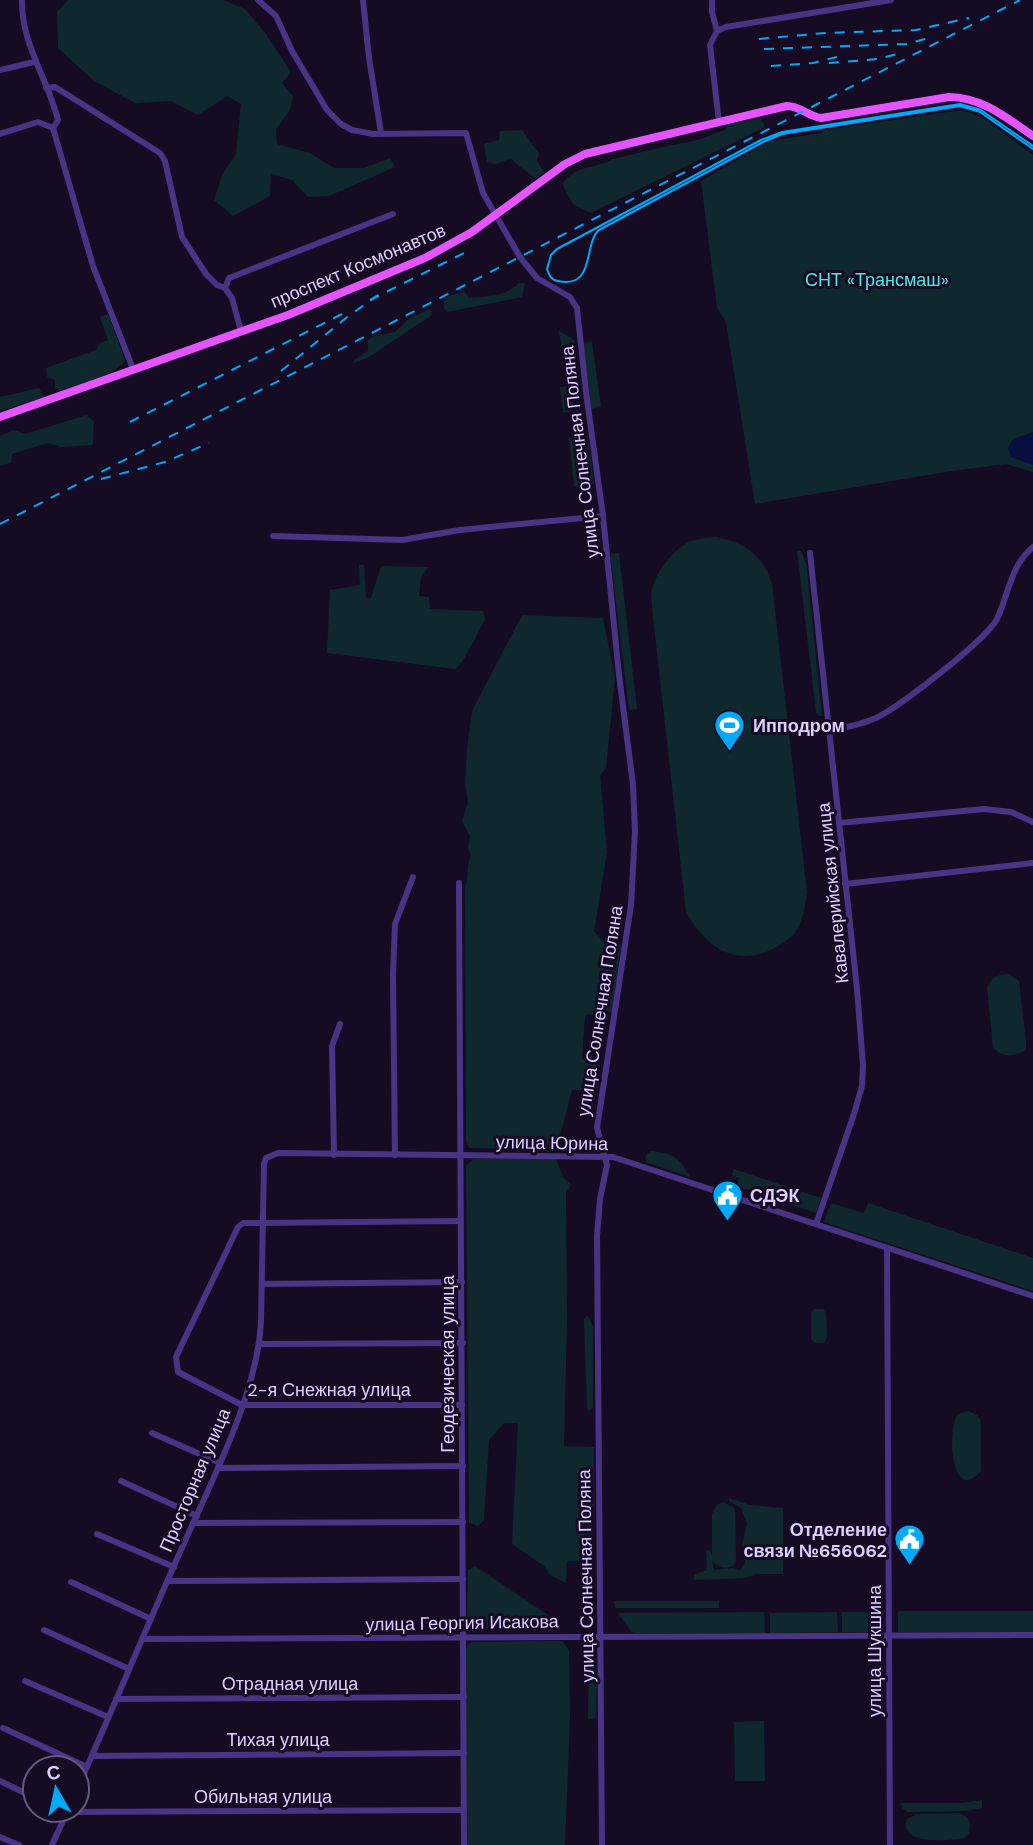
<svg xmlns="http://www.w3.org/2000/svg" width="1033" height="1845" viewBox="0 0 1033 1845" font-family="'DM Sans',sans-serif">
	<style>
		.green { fill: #0f282d }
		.water { fill: #060e42 }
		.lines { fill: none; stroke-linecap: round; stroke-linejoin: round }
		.minor { stroke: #493385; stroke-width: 6 }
		.major { stroke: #e555ff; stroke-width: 8 }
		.tram { stroke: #00a9f9; stroke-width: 2 }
		.rail { stroke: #00a9f9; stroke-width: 2; stroke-dasharray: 10 9; stroke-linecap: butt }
		.labels { text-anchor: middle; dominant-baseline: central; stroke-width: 6; stroke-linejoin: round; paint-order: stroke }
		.street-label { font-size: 18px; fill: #deceff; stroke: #150c23 }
		.park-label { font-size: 18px; fill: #51e8e3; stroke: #150c23 }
		.poi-label { font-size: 18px; font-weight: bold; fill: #deceff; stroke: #150c23; text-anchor: start }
	</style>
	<rect width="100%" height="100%" fill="#150c23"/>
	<g class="green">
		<path d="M68,0H223L245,9L266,34L291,72L282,83L293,96L290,110L276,129L277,144L310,153L334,168H364L390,158L395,167L329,196L308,197L292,180L271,174L270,196L233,216L214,200L222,175L236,154L241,104L227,96L198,115L171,101L135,103L94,81L58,48L57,12Z"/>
		<path d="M961,110L982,117L1033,155V472L1006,464L952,471L755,504L726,322L717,308L701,181L770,141L821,133L826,130Z"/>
		<path d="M761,119L765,127L591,213L573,204L562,184C579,163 591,171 613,159C640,153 668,145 694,141C700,140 717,132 725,130L728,124Z"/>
		<path d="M522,130L539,154L537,161L544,172L535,179C527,170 518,167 511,158L497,164L487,162L484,144L499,140L500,131Z"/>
		<path d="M519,283H525L522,297L447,312L444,308V301L447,297L464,291L469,298C488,296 505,297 519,283Z"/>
		<path d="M430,309L432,315L369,357L354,363V360L368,351V340L374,336L395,332L410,318Z"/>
		<path d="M108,314L125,360C118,375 77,384 61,390L55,389V380L47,377L46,368L96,350L100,343L108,340L100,317Z"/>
		<path d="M559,331L575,340C577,358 569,360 569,372C569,386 578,398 571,411L563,413L560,387L567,386Z"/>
		<path d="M592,342L601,407L591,409L583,343Z"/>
		<path d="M39,388L44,397L0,411V397Z"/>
		<path d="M87,415L94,422L93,445L61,447L48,443L12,454L11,463L0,466V436L14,430L25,434Z"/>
		<path d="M569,438L588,440L594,484L584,489L574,486Z"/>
		<path d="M716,537C744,542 764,556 772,584L807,892C805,906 803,922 794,934C788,940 779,946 771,950C732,967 705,945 686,912L653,617C653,608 650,598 652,589C656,573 670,554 684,545C693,538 706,538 716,537Z"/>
		<path d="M797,551H801L806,562L822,716H819L816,712Z"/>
		<path d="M619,553L637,709L629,710L610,554Z"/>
		<path d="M359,565H364L366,597L371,598L381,566L428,567L421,578L419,596L429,597L430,609L483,611L485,620C477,633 465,662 455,669L327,653L330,590L360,585Z"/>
		<path d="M522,615L603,618L615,678L606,768L600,775L607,852L594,931L605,943L621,944L612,1012L585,1015L582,1059L600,1065L598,1090H572L558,1144L551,1150L469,1148L466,1141L465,887C469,876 466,865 471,855L468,849L470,836L462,821L468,803L465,783L467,748L472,711Z"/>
		<path d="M1008,974L1019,981L1026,1042V1050C1013,1057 1002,1058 993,1047L987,987C992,977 996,975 1008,974Z"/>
		<path d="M651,1151C673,1153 680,1158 690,1177L646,1162L645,1156Z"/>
		<path d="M473,1159H556L563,1177L571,1185L566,1193L567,1319L564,1446L594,1447V1513L591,1531L593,1536L589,1542L594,1557L584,1561H567L566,1583L550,1575L544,1566L512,1544L518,1423H504L489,1440L484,1520L478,1526L469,1523L466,1166Z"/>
		<path d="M734,1169L821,1198L816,1213L737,1186L739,1178L732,1175Z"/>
		<path d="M831,1203L864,1213L868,1203L1033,1258V1291L824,1222Z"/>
		<path d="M814,1309H823L826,1313L827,1338L823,1343H815L811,1339V1313Z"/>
		<path d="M586,1316L589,1317L593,1327V1408L589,1411L587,1407L584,1320Z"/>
		<path d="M968,1411L977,1415L981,1421V1471C950,1506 947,1428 958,1414Z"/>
		<path d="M729,1498L750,1505L783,1508V1574H755L746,1578L694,1580V1575L707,1570L706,1550H710L712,1556V1514L718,1504L724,1502L735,1509L736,1561L733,1566C724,1569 719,1567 712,1561L714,1570L734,1568L740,1571L745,1563L742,1544L747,1524L741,1508L729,1501Z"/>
		<path d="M475,1566L548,1615L553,1624L548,1629L472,1628L467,1621L468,1570Z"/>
		<path d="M614,1601H719V1608H615Z"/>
		<rect x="898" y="1611" width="135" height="21"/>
		<path d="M764,1612L765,1633H635L631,1632L618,1613Z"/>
		<path d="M837,1612L838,1632L770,1633V1613Z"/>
		<rect x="842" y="1612" width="36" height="20"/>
		<path d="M589,1638L594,1640L595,1644L597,1671L596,1718L588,1719Z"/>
		<path d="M562,1641L569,1650L570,1715L565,1845H467L465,1648L472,1642Z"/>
		<path d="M764,1721L765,1781H735L734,1722Z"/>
		<path d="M982,1800V1808L965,1811L908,1812L902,1808L901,1803H962Z"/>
		<path d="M959,1813L967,1817L970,1823L969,1833L964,1838C947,1841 898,1845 907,1819L917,1814Z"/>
	</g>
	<path class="water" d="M1033,432V465L1011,457L1008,448L1013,439Z"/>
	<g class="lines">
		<g class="minor">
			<path d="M22,0C21,44 48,79 58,120L53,128"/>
			<path d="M258,0L276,16L292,51L327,110L341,124L352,130L373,134L466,133L483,193L520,257L537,278L570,297L577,308L586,392L603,516L619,675L633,785L635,831L631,905L597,1128L607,1165L600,1199L597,1236L602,1845"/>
			<path d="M363,0L369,58L381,133"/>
			<path d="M712,0V12L717,31"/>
			<path d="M717,31L726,27L891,0"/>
			<path d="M717,31L710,45L719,122"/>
			<path d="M0,70L34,62"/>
			<path d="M46,88L55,87L160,153L165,161L182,237L206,274L217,285L225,288L232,298L241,331"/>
			<path d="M53,128L93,266L133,369"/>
			<path d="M0,134L38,122L53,128"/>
			<path d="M225,288L229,278L393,214"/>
			<path d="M273,536L402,540L460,530L603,516"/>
			<path d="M810,553L857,989L863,1065L862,1086L854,1114L816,1224"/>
			<path d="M829,730C845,728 860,725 876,718C899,707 985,641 997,619C1009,594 1010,566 1033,547"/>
			<path d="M839,823L984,809L1011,812L1033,822"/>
			<path d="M459,883L464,1845"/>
			<path d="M845,884L1033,863"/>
			<path d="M334,1155L332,1046L340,1024"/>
			<path d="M395,1155L393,974L395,924L413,877"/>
			<path d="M461,1221L243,1223L238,1227L176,1357L178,1372L242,1405H462"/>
			<path d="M887,1248L890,1845"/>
			<path d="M262,1284L462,1282"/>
			<path d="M260,1344L463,1343"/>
			<path d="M152,1433L220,1463"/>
			<path d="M218,1468L463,1466"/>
			<path d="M121,1481L197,1516"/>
			<path d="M193,1523L463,1522"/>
			<path d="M97,1534L174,1567"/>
			<path d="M168,1581L463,1579"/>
			<path d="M71,1582L151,1619"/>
			<path d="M44,1630L129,1669"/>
			<path d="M142,1639L1033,1635"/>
			<path d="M25,1681L108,1717"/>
			<path d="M116,1699L464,1697"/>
			<path d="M3,1728L87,1767"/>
			<path d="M92,1756L464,1753"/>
			<path d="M0,1781L35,1798"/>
			<path d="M77,1789C114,1707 148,1623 185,1541C214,1476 258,1391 261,1321L264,1164L266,1158L278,1153L613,1157L1033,1296"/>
			<path d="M62,1810L67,1812L464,1810"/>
			<path d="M0,1837L19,1845"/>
			<path d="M52,1845L68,1810"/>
		</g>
		<path class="major" d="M0,417L288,315L425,258L472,232L565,164L585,154L787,106C800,106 808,116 821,118L949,97C982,97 1007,118 1033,136"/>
		<path class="tram" d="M1033,146L981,110L960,104L782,132L761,140L557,249L551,255L547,269C549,275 551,280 558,281C596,289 583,244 599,230L763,142L782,134L960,106L980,112L1033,149"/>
		<g class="rail">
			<path d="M759,39L825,33L916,30L969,18"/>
			<path d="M764,49L906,44L933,37"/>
			<path d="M829,63L878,59L901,53"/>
			<path d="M771,66L813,63L837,57"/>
			<path d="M370,300L470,250"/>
			<path d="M281,371L346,318L378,295"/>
			<path d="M130,422L342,314"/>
			<path d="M101,479L165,462L209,443"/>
			<path d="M0,524L1020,0"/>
		</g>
	</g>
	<defs>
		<symbol id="stadium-pin" viewBox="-11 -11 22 30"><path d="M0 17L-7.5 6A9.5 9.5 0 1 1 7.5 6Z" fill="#00a9f9" stroke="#150c23"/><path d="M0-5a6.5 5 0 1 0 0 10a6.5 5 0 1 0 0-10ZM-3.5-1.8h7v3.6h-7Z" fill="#fff"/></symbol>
		<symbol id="civic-pin" viewBox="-11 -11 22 30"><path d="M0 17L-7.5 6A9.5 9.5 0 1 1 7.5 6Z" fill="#00a9f9" stroke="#150c23"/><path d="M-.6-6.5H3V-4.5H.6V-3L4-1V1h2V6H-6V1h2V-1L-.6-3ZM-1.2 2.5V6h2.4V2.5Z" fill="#fff"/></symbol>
	</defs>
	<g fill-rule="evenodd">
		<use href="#stadium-pin" x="712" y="708" width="35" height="47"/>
		<use href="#civic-pin" x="710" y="1178" width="35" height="47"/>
		<use href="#civic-pin" x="892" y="1522" width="35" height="47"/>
	</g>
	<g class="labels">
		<g class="street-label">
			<text transform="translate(358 266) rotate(-23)">проспект Космонавтов</text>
			<text transform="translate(580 452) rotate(-97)">улица Солнечная Поляна</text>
			<text transform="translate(833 893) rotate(-96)">Кавалерийская улица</text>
			<text transform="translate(600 1011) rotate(-81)">улица Солнечная Поляна</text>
			<text transform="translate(552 1143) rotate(1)">улица Юрина</text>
			<text transform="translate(448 1364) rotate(-90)">Геодезическая улица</text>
			<text x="329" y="1390">2-я Снежная улица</text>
			<text transform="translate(195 1480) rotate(-67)">Просторная улица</text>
			<text transform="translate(586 1576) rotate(-91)">улица Солнечная Поляна</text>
			<text transform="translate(462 1623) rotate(-1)">улица Георгия Исакова</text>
			<text transform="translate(875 1651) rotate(-90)">улица Шукшина</text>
			<text x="290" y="1684">Отрадная улица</text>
			<text x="278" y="1740">Тихая улица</text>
			<text x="263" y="1797">Обильная улица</text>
		</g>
		<g class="park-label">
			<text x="877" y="280">СНТ «Трансмаш»</text>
		</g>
		<g class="poi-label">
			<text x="753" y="726">Ипподром</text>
			<text x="750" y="1196">СДЭК</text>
			<text x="887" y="1530" text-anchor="end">Отделение<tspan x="887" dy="21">связи №656062</tspan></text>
		</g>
	</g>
	<g transform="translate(56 1789) rotate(351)"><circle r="33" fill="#150c23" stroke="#655a7b" stroke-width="2"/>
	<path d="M0-5L12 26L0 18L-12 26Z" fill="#00a9f9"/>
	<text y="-10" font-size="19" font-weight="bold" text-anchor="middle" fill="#deceff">С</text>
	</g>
</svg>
